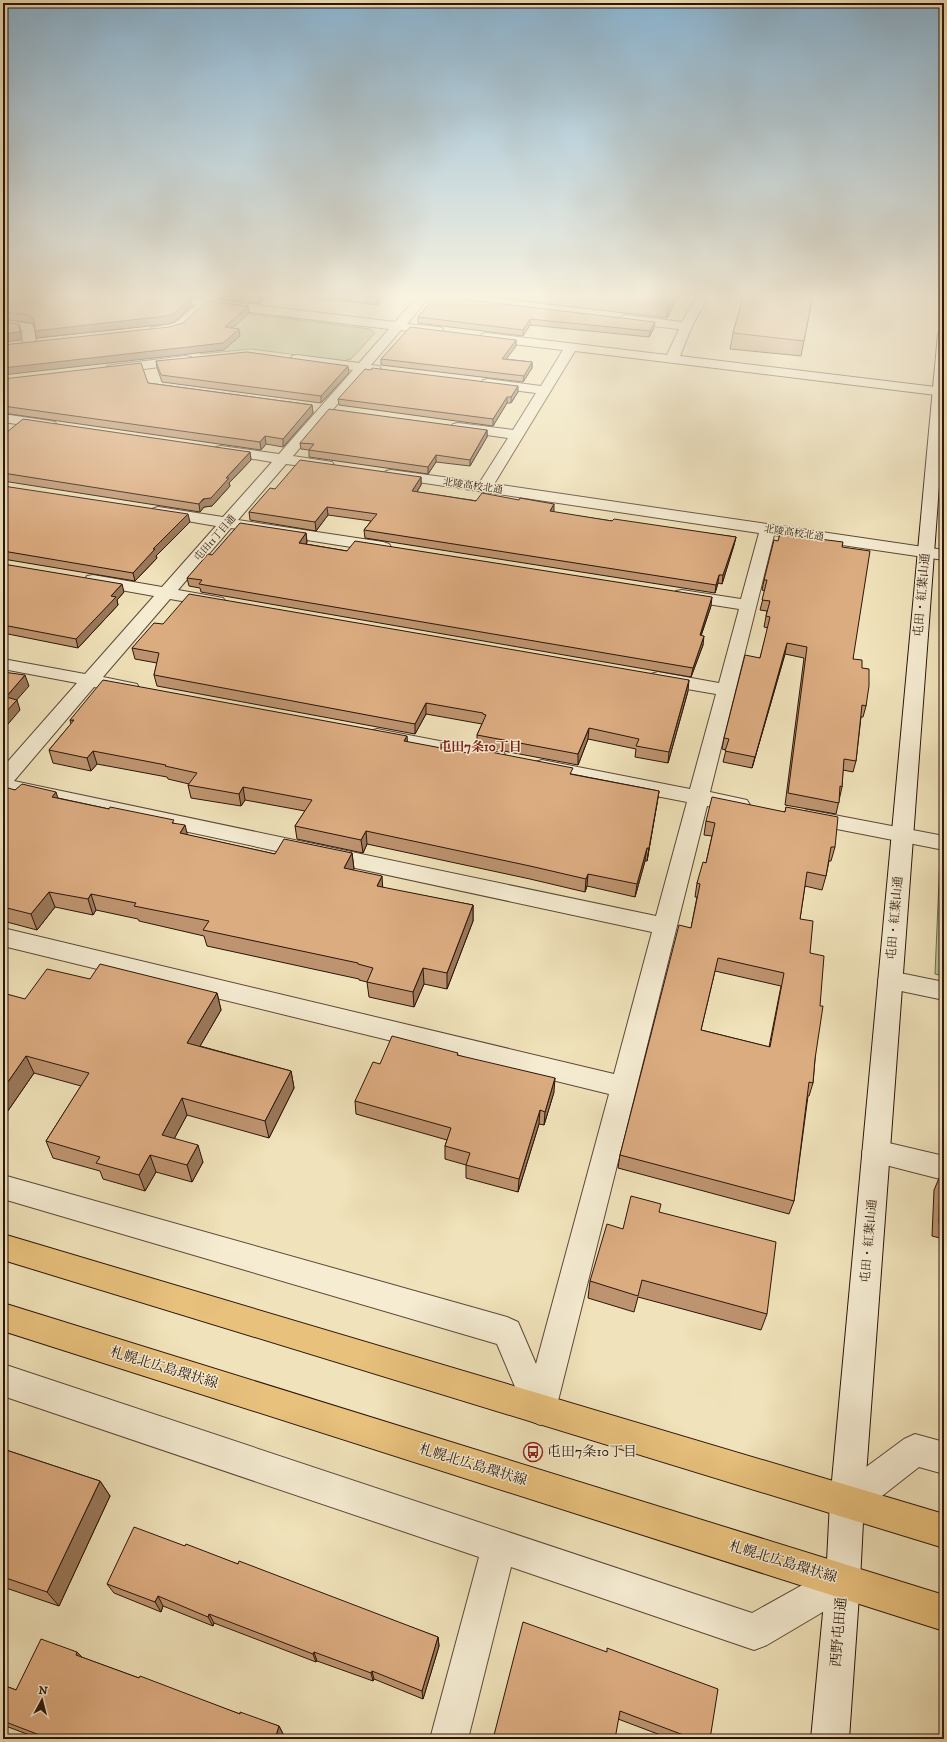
<svg xmlns="http://www.w3.org/2000/svg" width="947" height="1742" viewBox="0 0 947 1742" font-family="'IM FELL DW Pica','Noto Serif JP',serif">
	<style>
		.green { fill: #b7c492; stroke: #726c4e }
		.lines { fill: none; stroke-linecap: round; stroke-linejoin: round }
		.street-casing { stroke: #5d4836; stroke-width: 2 }
		.secondary-casing { stroke: #2c150a; stroke-width: 2 }
		.primary-casing { stroke: #2c150a; stroke-width: 2 }
		.street { fill: #f5ecd2; fill-rule: evenodd }
		.secondary { fill: #f5ecd2; fill-rule: evenodd }
		.primary { fill: #e8c17d; fill-rule: evenodd }
		.wall { fill: #bd946f; stroke: #2c150a; fill-rule: evenodd }
		.shaded-wall { fill: #9a785a; stroke: #2c150a }
		.building { fill: #dcac81; stroke: #2c150a; fill-rule: evenodd }
		.labels { text-anchor: middle; dominant-baseline: central; stroke-width: 3; stroke-linejoin: round; paint-order: stroke }
		.far-street-label { font-size: 10px; fill: #2c150a; stroke: #f5ecd2 }
		.street-label { font-size: 12px; fill: #2c150a; stroke: #f5ecd2 }
		.neighbourhood-label { font-size: 13px; font-weight: bold; fill: #7a1f14; stroke: #f5ecd2 }
		.near-street-label { font-size: 14px; fill: #2c150a; stroke: #f5ecd2 }
		.near-poi-label { font-size: 14px; fill: #2c150a; stroke: #f5ecd2; text-anchor: start }
	</style>
	<rect width="100%" height="100%" fill="#f0e2ba"/>
	<filter id="stains"><feTurbulence type="fractalNoise" baseFrequency=".005" numOctaves="4"/><feColorMatrix values="0 0 0 0 .2 0 0 0 0 .09 0 0 0 0 .02 0 0 0 .5 -.17"/></filter>
	<radialGradient id="worn" r=".72"><stop offset=".6" stop-color="#630" stop-opacity="0"/><stop offset="1" stop-color="#630" stop-opacity=".3"/></radialGradient>
	<g class="green">
		<path d="M213,309L370,329L375,333L351,359L344,361L251,349L201,354L190,332Z"/>
		<path d="M940,857L944,858V976L935,974Z"/>
	</g>
	<g class="lines">
		<defs>
			<g id="street">
				<path d="M127,294H165L203,299L211,294L215,296L217,298L215,300L395,322L419,294H432L407,324L438,327L442,328L444,331L442,334L438,335L401,330L371,365L379,366L381,369L379,372H365L293,456L332,462L334,465L332,468L327,469L286,464L238,520L383,542L389,544L391,547L389,550L383,552L231,528L178,590L223,598L226,602L223,606L217,607L170,599L103,677L137,684L139,688L137,692L130,694L94,687L14,781L656,916L687,802L542,774L535,772L532,767L535,762L542,760L690,789L716,694L658,684L651,682L649,678L651,674L658,672L719,683L739,609L682,600L676,599L673,595L676,591L682,590L741,599L759,533L391,478L386,477L384,474L386,471L391,470L480,482L508,438L458,431L453,430L451,427L453,424L458,423L513,430L536,393L488,387L483,386L481,383L483,380L488,379L541,386L563,350L486,341L482,340L480,337L482,334L486,333L667,355L679,329L626,323L622,322L620,319L622,316L626,315L682,322L698,294H710L692,326L680,356L944,388V396L575,351L494,484L944,550V560L774,535L710,792L747,800L750,805L747,810L740,812L707,806L556,1409L551,1420L540,1425L529,1420L497,1344L3,1199V1175L507,1317L518,1322L536,1364L609,1094L3,946V928L614,1074L652,932L3,792V767L77,683L3,669V659L85,674L154,596L87,584L85,580L87,576L93,575L162,587L216,526L152,515L150,512L152,509L158,507L223,517L272,462L216,453L214,450L216,447L221,446L279,454L353,370L297,363L292,362L291,359L292,356L297,355L359,363L389,329L208,307L183,329L155,335L151,334L149,331L151,328L175,323L196,305L133,298Z"/>
				<path d="M3,320L32,324C36,330 37,342 33,348H25L23,345L22,330L3,328Z"/>
				<path d="M186,356L191,357L192,360L191,363L112,373L107,372L105,369L107,366L112,365Z"/>
				<path d="M3,414L50,421L55,422L57,425L55,428L50,429L3,422Z"/>
				<path d="M377,729L497,752L504,753L507,758L504,763L497,764L370,739L367,735L370,731Z"/>
				<path d="M808,810L944,836V850L801,822L797,817L801,812Z"/>
				<path d="M890,971L944,982V1000L882,987L878,980L882,973Z"/>
				<path d="M876,1140L944,1156V1180L866,1160L862,1152L866,1144Z"/>
				<path d="M3,1364L752,1613L831,1569L843,1564L855,1569L860,1581L855,1593L767,1645L754,1650L511,1567L468,1739H430L479,1557L3,1396Z"/>
				<path d="M915,1434L944,1442V1474L919,1467L859,1514L847,1519L835,1514L830,1502L835,1490L904,1439Z"/>
			</g>
			<path id="secondary" d="M944,330V418L864,1502L860,1581L849,1739H811L826,1581L830,1502L938,334L940,331Z"/>
			<g id="primary">
				<path d="M3,1234L944,1514V1548L3,1260Z"/>
				<path d="M3,1303L944,1595V1631L3,1331Z"/>
			</g>
		</defs>
		<use href="#street" class="street-casing"/>
		<use href="#secondary" class="secondary-casing"/>
		<use href="#primary" class="primary-casing"/>
		<use href="#street" class="street"/>
		<use href="#secondary" class="secondary"/>
		<use href="#primary" class="primary"/>
	</g>
	<g class="wall">
		<path d="M3,294L191,299L192,306L174,322L168,324L36,338L34,325L32,323L3,319Z"/>
		<path d="M180,294H208L203,297Z"/>
		<path d="M215,294H270L259,304L218,299L216,295Z"/>
		<path d="M274,294H390L378,305L334,299L332,301Z"/>
		<path d="M461,294H679L667,318Z"/>
		<path d="M744,294H828L827,297L813,296L801,356L730,349L733,333Z"/>
		<path d="M436,296L654,328L649,337L530,325L523,336L418,323V317Z"/>
		<path d="M516,340V346L506,359L532,362V368L523,382L381,365V359Z"/>
		<path d="M156,361L349,373L321,403L162,382L157,368Z"/>
		<path d="M3,379L148,383L312,405L313,413L283,447L266,444L261,450L3,413Z"/>
		<path d="M518,392L511,403H507L493,426L339,405L338,399Z"/>
		<path d="M487,430V437L470,466L436,462L428,474L309,457V450L301,449L300,443Z"/>
		<path d="M3,433L250,452L251,460L229,483L230,486L212,506L204,507L200,512L3,481Z"/>
		<path d="M421,477V485L417,492L612,521L736,537L734,545L722,584L718,583L715,593L365,538L364,530L371,521L328,515L316,531L250,520L249,512L275,489Z"/>
		<path d="M3,486L190,522L156,556L157,558L135,581L3,559Z"/>
		<path d="M306,533L307,542L306,544L347,551L711,606L701,636L703,645L691,677L201,592L200,588L189,586L187,578L212,555Z"/>
		<path d="M842,547L853,659L862,668L866,706L863,717H861L856,761L853,772L843,770L842,787L836,814L785,805L804,658L785,654L752,768L723,762L726,750L722,749L724,738L760,658L768,628L764,627L767,611L760,610L765,591L762,590L764,580Z"/>
		<path d="M3,564L124,592L117,600L118,605L78,648L3,633Z"/>
		<path d="M163,624L688,691L668,763L635,757L636,749L588,739L578,765L477,746V735L482,724L426,714L415,734L157,686L154,675L157,663L135,659L132,648Z"/>
		<path d="M70,720L407,742L659,791L647,861H645L635,897L587,886L585,892L530,879L367,844L363,853L297,839L295,826L305,811L245,800L241,806L191,798L188,785L189,784L168,779L167,777L97,764L91,771L53,763L49,750L71,724Z"/>
		<path d="M944,785V812H941L942,790Z"/>
		<path d="M15,790L58,798L174,823L187,835L275,854L352,853L354,869L353,870L383,888L473,905V921L447,989L424,984L414,1007L369,997L367,982L359,980V979L207,946L204,936L139,921L138,919L96,910L93,915L55,907L37,930L3,921V794Z"/>
		<path d="M786,807L835,847L831,861H829L826,876L822,890L805,886L800,919L810,953L815,1059L813,1083L809,1096H808L794,1201L789,1214L618,1168L620,1155L691,928L697,897H695L697,883L706,863L712,836L704,835L706,821L785,812ZM715,971L781,986L769,1047L701,1030Z"/>
		<path d="M90,979L217,993L221,1010L200,1046L291,1071L294,1088L269,1138L187,1115L174,1139L203,1162L192,1182L156,1172L145,1191L103,1179L100,1171L53,1158L46,1141L81,1086L34,1073L3,1118L25,999Z"/>
		<path d="M458,1055L554,1092L544,1125L539,1124L518,1192L466,1178V1165L445,1159V1146L447,1140L356,1114L355,1101Z"/>
		<path d="M940,1176L944,1177V1239L932,1236L934,1190Z"/>
		<path d="M660,1212L767,1314L761,1330L638,1297L634,1312L588,1298L590,1281L623,1229Z"/>
		<path d="M3,1449L100,1481L110,1496L59,1606L3,1587Z"/>
		<path d="M185,1546L238,1564L438,1637L439,1646L423,1699L374,1679L373,1681L317,1661L316,1662L214,1623L213,1626L163,1606L161,1612L114,1593L107,1584Z"/>
		<path d="M523,1622L710,1739H671L618,1719Z"/>
		<path d="M77,1652L81,1657L139,1678L240,1714L279,1726L283,1734L281,1739H40L3,1725V1685L16,1690Z"/>
	</g>
	<g class="shaded-wall">
		<path d="M202,294H208L203,297Z"/>
		<path d="M261,294H270L259,304L258,297Z"/>
		<path d="M332,294H334V299L332,301Z"/>
		<path d="M382,294H390L378,305L377,298Z"/>
		<path d="M673,294H679L667,318L668,303Z"/>
		<path d="M191,299L192,306L174,322L168,324L36,338L35,331Z"/>
		<path d="M248,306L249,313L226,334L225,327Z"/>
		<path d="M530,319V325L523,336V330Z"/>
		<path d="M655,322L654,328L649,337L650,331Z"/>
		<path d="M19,324L21,331V340L3,342V334Z"/>
		<path d="M239,329L240,336L224,350L3,375V368Z"/>
		<path d="M516,340V346L502,365V359Z"/>
		<path d="M532,362V368L523,382L524,376Z"/>
		<path d="M348,366L349,373L321,403V396Z"/>
		<path d="M518,386V392L511,403V397Z"/>
		<path d="M507,397V403L493,426V419Z"/>
		<path d="M312,405L313,413L283,447V439Z"/>
		<path d="M4,416L7,424L3,428V418Z"/>
		<path d="M487,430V437L470,466V460Z"/>
		<path d="M265,436L266,444L261,450L260,442Z"/>
		<path d="M250,452L251,460L229,483L230,486L212,506L204,507L200,512L199,504L226,478Z"/>
		<path d="M436,455V462L428,474V467Z"/>
		<path d="M421,477V485L412,499V491Z"/>
		<path d="M554,504V512L550,511Z"/>
		<path d="M327,507L328,515L316,531L315,522Z"/>
		<path d="M188,514L190,522L156,556L157,558L135,581L133,573L153,549Z"/>
		<path d="M306,533L307,542L300,551L299,543Z"/>
		<path d="M736,537L734,545L722,584L723,575Z"/>
		<path d="M719,575L718,583L715,593L716,585Z"/>
		<path d="M122,584L124,592L117,600L118,605L78,648L76,639L111,596Z"/>
		<path d="M712,597L711,606L698,644L700,635Z"/>
		<path d="M704,636L703,645L691,677L693,668Z"/>
		<path d="M787,643L785,654L752,768L755,757Z"/>
		<path d="M25,675L29,686L15,702L17,700L20,710L3,730V715L6,697Z"/>
		<path d="M689,680L688,691L668,763L669,752Z"/>
		<path d="M426,703V714L415,734V724Z"/>
		<path d="M589,728L588,739L578,765V754Z"/>
		<path d="M407,736L408,749L404,741Z"/>
		<path d="M93,751L97,764L91,771L87,758Z"/>
		<path d="M243,787L245,800L241,806L239,794Z"/>
		<path d="M659,791L657,804L647,861L649,848Z"/>
		<path d="M56,792L61,808L52,797Z"/>
		<path d="M185,825L189,841L180,833Z"/>
		<path d="M366,831L367,844L363,853L361,840Z"/>
		<path d="M647,848L645,861L635,897L637,884Z"/>
		<path d="M352,853L354,869L346,884L344,868Z"/>
		<path d="M588,874L587,886L585,892L586,879Z"/>
		<path d="M382,876L383,892L377,886Z"/>
		<path d="M49,892L55,907L37,930L31,914Z"/>
		<path d="M91,894L96,910L93,915L88,899Z"/>
		<path d="M473,905V921L447,989V973Z"/>
		<path d="M423,968L424,984L414,1007L413,992Z"/>
		<path d="M217,993L221,1010L192,1060L187,1043Z"/>
		<path d="M26,1056L34,1073L3,1118V1089Z"/>
		<path d="M291,1071L294,1088L269,1138L265,1121Z"/>
		<path d="M555,1078L554,1092L544,1125L545,1112Z"/>
		<path d="M182,1098L187,1115L167,1152L162,1135Z"/>
		<path d="M540,1110L539,1124L518,1192L519,1179Z"/>
		<path d="M198,1145L203,1162L192,1182L187,1165Z"/>
		<path d="M150,1155L156,1172L145,1191L139,1175Z"/>
		<path d="M100,1481L110,1496L59,1606L47,1592Z"/>
		<path d="M158,1596L163,1606L161,1612L155,1602Z"/>
		<path d="M209,1614L214,1623L213,1626L208,1617Z"/>
		<path d="M438,1637L439,1646L423,1699L422,1691Z"/>
		<path d="M77,1652L85,1660L76,1655Z"/>
		<path d="M314,1652L317,1661L316,1662L313,1654Z"/>
		<path d="M372,1671L374,1679L373,1681L371,1673Z"/>
		<path d="M279,1726L283,1734L281,1739H275Z"/>
	</g>
	<g class="building">
		<path d="M3,294H149L191,299L173,314L166,316L35,331L34,320L30,315L3,312Z"/>
		<path d="M238,294H261L258,297Z"/>
		<path d="M348,294H382L377,298Z"/>
		<path d="M592,294H673L668,303Z"/>
		<path d="M744,294H813L804,341L733,333Z"/>
		<path d="M436,296L655,322L650,331L530,319L523,330L418,317Z"/>
		<path d="M207,301L248,306L225,327L239,329L223,343L3,368V345L169,327L183,323Z"/>
		<path d="M3,322L19,324L20,332L3,334Z"/>
		<path d="M410,327L516,340L502,359L532,362L524,376L381,359Z"/>
		<path d="M247,352L348,366L321,396L161,375L156,361Z"/>
		<path d="M141,363L148,383L312,405L283,439L265,436L260,442L3,406V379Z"/>
		<path d="M372,368L518,386L511,397H507L493,419L338,399L365,369L371,370Z"/>
		<path d="M329,409L487,430L470,460L436,455L428,467L309,450L314,444L300,443Z"/>
		<path d="M23,419L250,452L226,478H229L211,498L203,499L199,504L3,473V433L7,432Z"/>
		<path d="M300,460L421,477L412,491L425,493L476,501L482,493L519,500L520,498L554,504L550,511L612,521L614,519L736,537L723,575H719L716,585L364,530L377,514L327,507L315,522L249,512L270,488L275,489Z"/>
		<path d="M3,486L188,514L153,549H155L133,573L3,551Z"/>
		<path d="M240,523L306,533L299,543L347,551L355,541L712,597L700,635L704,636L693,668L199,584L202,580L187,578L208,554L212,555Z"/>
		<path d="M780,534L843,542L842,547L870,551L853,659L862,660V668L869,669V686L866,706L862,705L856,761L844,759L842,787L840,786L839,803L788,793L807,647L787,643L755,757L725,751L729,739L724,738L745,655L760,658L770,617L766,616L770,601L762,600L767,580H764L774,540L778,541Z"/>
		<path d="M3,564L122,584L111,596L116,597L76,639L3,625Z"/>
		<path d="M189,594L689,680L669,752L636,746L639,739L589,728L578,754L477,735L486,715L483,714V713L426,703L415,724L154,675L159,653L132,648L154,623L163,624Z"/>
		<path d="M3,672L25,675L6,697L17,700L3,715Z"/>
		<path d="M103,680L407,736L404,741L468,753L470,748L573,768L570,774L659,791L649,848H647L637,884L588,874L586,879L530,866L366,831L361,840L295,826L312,800L243,787L239,794L188,785L197,773L165,766L166,765L93,751L87,758L49,750L74,720H70Z"/>
		<path d="M22,784L56,792L52,797L109,809L110,807L174,820L172,823L185,825L180,833L275,854L284,839L352,853L344,868L382,876L377,886L473,905L447,973L423,968L413,992L367,982L373,968L358,964V963L203,930L209,921L134,906L136,903L91,894L88,899L49,892L31,914L3,907V794L8,788L15,790Z"/>
		<path d="M712,797L785,812L786,807L838,817L835,847H831L826,876L807,872L800,919L813,921L810,953L824,956L820,1006H823L815,1059L813,1083L809,1082L794,1201L620,1155L679,925L691,928L700,884L697,883L703,862L706,863L715,823L706,821ZM718,958L784,973L770,1047L701,1030Z"/>
		<path d="M100,964L217,993L187,1043L291,1071L265,1121L182,1098L162,1135L198,1145L187,1165L150,1155L139,1175L96,1163L100,1157L46,1141L89,1073L26,1056L3,1089V993L25,999L47,969L90,979Z"/>
		<path d="M392,1036L458,1053L457,1055L555,1078L545,1112L540,1110L519,1179L466,1165L470,1153L445,1146L451,1128L355,1101L373,1062L380,1064Z"/>
		<path d="M940,1176L944,1177V1224L939,1223Z"/>
		<path d="M631,1196L661,1204L659,1212L776,1242L767,1314L642,1280L638,1296L590,1281L607,1224L623,1229Z"/>
		<path d="M3,1449L100,1481L47,1592L3,1577Z"/>
		<path d="M134,1527L185,1546L186,1544L238,1564L239,1561L438,1637L422,1691L372,1671L371,1673L314,1652L313,1654L209,1614L208,1617L158,1596L155,1602L107,1584Z"/>
		<path d="M523,1622L607,1652V1648L718,1689L710,1739H694L620,1711L615,1739H493Z"/>
		<path d="M41,1639L77,1652L76,1655L139,1678L140,1676L240,1714V1712L279,1726L275,1739H50L3,1721V1685L16,1690Z"/>
	</g>
	<linearGradient id="sky" x2="0" y2="1"><stop stop-color="#8bb7d6"/><stop offset="0.55" stop-color="#f8f2e0"/><stop offset="1" stop-color="#f8f2e0" stop-opacity="0"/></linearGradient>
	<rect width="947" height="538" fill="url(#sky)"/>
	<defs>
		<symbol id="bus-ring" viewBox="-11 -11 22 22"><circle r="9.5" fill="#f5ecd2" stroke="#8f2418" stroke-width="1.5"/><path d="M-5-6H5V4H4V6H2V4H-2V6H-4V4H-5ZM-3.5-4V0h7V-4ZM-3.5 1.2v1.5H-2V1.2ZM2 1.2v1.5H3.5V1.2Z" fill="#8f2418"/></symbol>
	</defs>
	<g fill-rule="evenodd">
		<use href="#bus-ring" x="522" y="1441" width="22" height="22"/>
	</g>
	<g class="labels">
		<g class="far-street-label">
			<text transform="translate(473 486) rotate(8)">北陵高校北通</text>
			<text transform="translate(794 533) rotate(8)">北陵高校北通</text>
			<text transform="translate(215 538) rotate(-49)">屯田11丁目通</text>
		</g>
		<g class="street-label">
			<text transform="translate(922 595) rotate(-85)">屯田・紅葉山通</text>
			<text transform="translate(895 918) rotate(-85)">屯田・紅葉山通</text>
			<text transform="translate(869 1241) rotate(-85)">屯田・紅葉山通</text>
		</g>
		<g class="neighbourhood-label">
			<text x="480" y="747">屯田7条10丁目</text>
		</g>
		<g class="near-street-label">
			<text transform="translate(164 1368) rotate(17)">札幌北広島環状線</text>
			<text transform="translate(473 1465) rotate(17)">札幌北広島環状線</text>
			<text transform="translate(783 1562) rotate(17)">札幌北広島環状線</text>
			<text transform="translate(839 1632) rotate(-85)">西野屯田通</text>
		</g>
		<g class="near-poi-label">
			<text x="547" y="1452">屯田7条10丁目</text>
		</g>
	</g>
	<rect width="947" height="1742" fill="none" stroke="#f0e2ba" stroke-width="16"/>
	<rect x="4" y="4" width="939" height="1734" fill="none" stroke="#2c150a" stroke-width="2"/>
	<rect x="8" y="8" width="931" height="1726" fill="none" stroke="#2c150a"/>
	<g transform="translate(42 1700) rotate(7)" stroke="#f5ecd2" stroke-width="3" paint-order="stroke">
	<path d="M0-3L7 15L0 10L-7 15Z" fill="#2c150a"/>
	<text y="-6" font-size="11" font-weight="bold" text-anchor="middle" fill="#2c150a">N</text>
	</g>
	<rect width="100%" height="100%" filter="url(#stains)"/>
	<rect width="100%" height="100%" fill="url(#worn)"/>
</svg>
